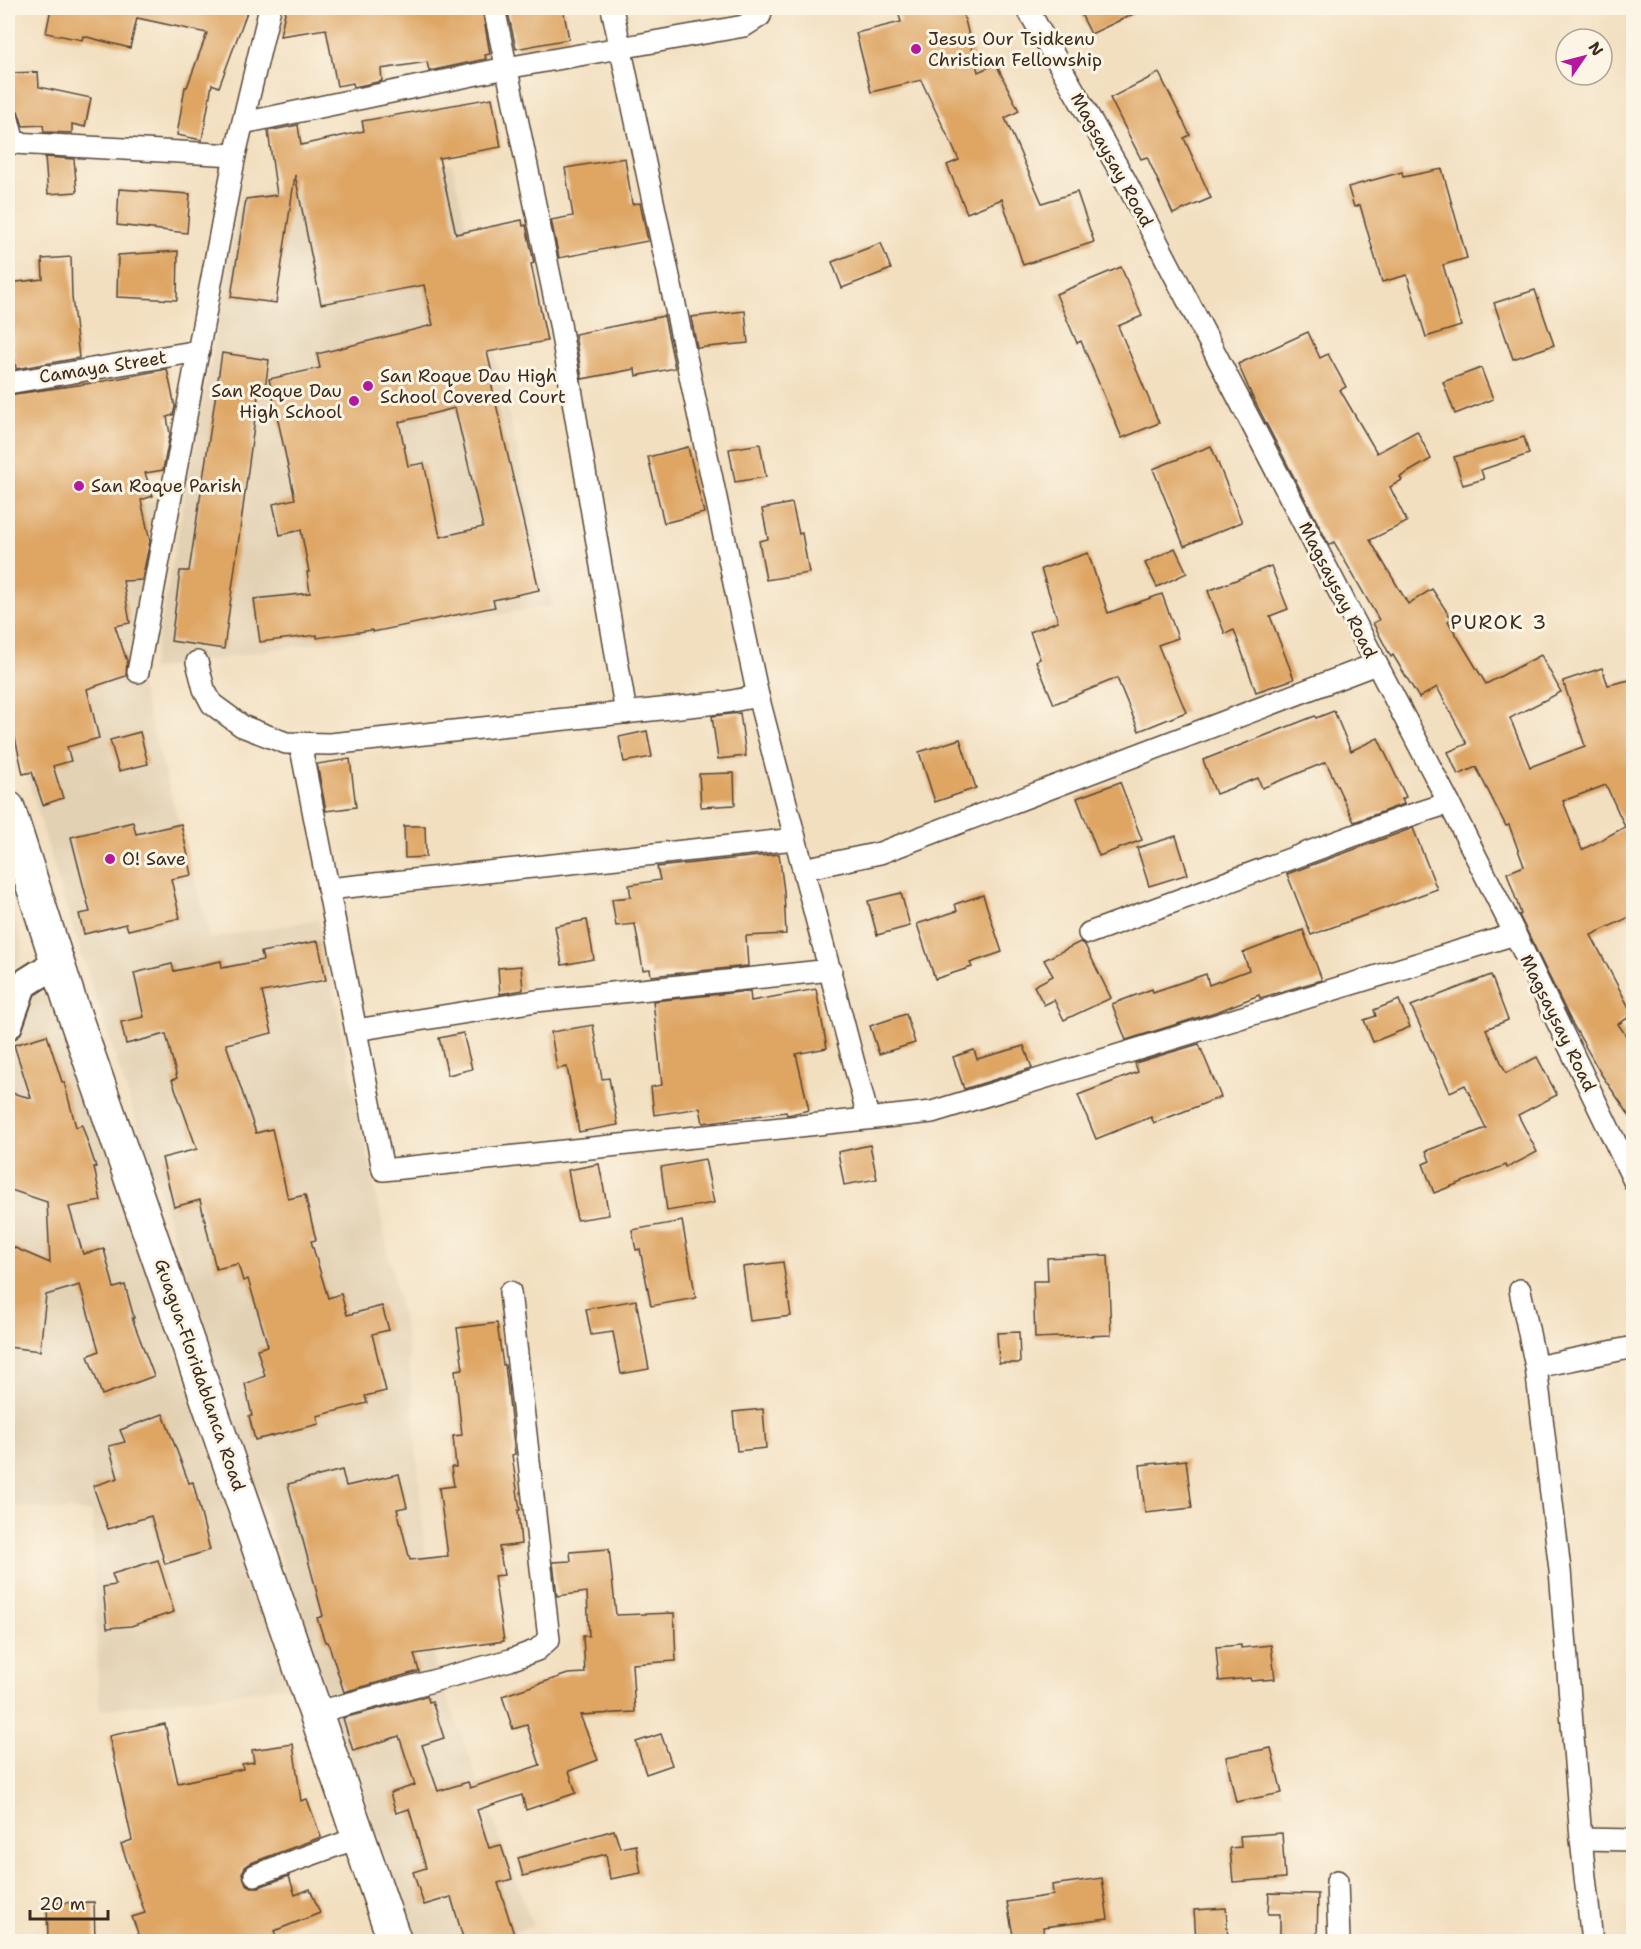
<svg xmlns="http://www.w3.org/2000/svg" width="1641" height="1949" viewBox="0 0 1641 1949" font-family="'Shantell Sans',sans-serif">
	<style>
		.built { fill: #e3d1b4 }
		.building { fill: #dea564; fill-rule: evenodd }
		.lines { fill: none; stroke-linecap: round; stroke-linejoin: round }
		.street-casing { stroke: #564536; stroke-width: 24 }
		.secondary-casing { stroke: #564536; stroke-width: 32 }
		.primary-casing { stroke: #564536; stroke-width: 36 }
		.street { stroke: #fff; stroke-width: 21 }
		.secondary { stroke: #fff; stroke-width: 28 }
		.primary { stroke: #fff; stroke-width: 33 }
		.poi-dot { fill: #b5179e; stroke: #fcf5e5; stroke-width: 2 }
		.labels { text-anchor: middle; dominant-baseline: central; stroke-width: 6; stroke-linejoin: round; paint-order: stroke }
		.poi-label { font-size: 18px; fill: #3b2a1e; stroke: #fcf5e5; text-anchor: start }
		.street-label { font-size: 18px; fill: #3b2a1e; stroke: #fcf5e5 }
		.neighbourhood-label { font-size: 20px; letter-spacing: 1.5px; fill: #3b2a1e; stroke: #fcf5e5 }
	</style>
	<rect width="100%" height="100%" fill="#fcf5e5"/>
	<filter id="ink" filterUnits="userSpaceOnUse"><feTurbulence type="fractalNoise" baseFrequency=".0167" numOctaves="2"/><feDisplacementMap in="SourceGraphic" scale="12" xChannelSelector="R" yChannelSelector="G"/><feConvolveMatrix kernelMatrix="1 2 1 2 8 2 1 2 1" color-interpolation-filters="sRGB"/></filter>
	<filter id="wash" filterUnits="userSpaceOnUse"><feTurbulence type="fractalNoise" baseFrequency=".008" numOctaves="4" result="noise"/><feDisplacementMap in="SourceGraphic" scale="24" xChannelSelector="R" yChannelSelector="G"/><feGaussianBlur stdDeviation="1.35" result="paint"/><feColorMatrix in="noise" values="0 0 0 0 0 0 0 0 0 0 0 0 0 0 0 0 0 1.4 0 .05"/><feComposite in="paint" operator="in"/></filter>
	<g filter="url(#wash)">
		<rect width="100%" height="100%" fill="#f2dfc0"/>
		<g class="built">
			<path d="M452,164L552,606L152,669L242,196Z"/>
			<path d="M160,498L152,580L138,677L211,938L318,920L407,1341L435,1666L533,1926L489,1941H414L298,1612L66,907L8,711V554L50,543L72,526Z"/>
			<path d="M8,898L23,947L18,966L8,970Z"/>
			<path d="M33,993H43L56,1004L292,1686L99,1710L92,1512L8,1506V1041L22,998Z"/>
		</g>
		<g id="blocks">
			<g class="building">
				<path d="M51,8H235L247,12L219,87L212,84L202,140L177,135L185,87H187L207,33L137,18L130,48L83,36L82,40L46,33Z"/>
				<path d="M286,8H482L490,54L485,55L486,59L429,71L427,62L381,69L382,81L354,87L353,83L337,86L326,29L280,36Z"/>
				<path d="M507,8H563L569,39L516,49Z"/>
				<path d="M897,8H962L978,72L996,64L1019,111L1005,118L1042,203L1077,192L1094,242L1023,265L1002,199L967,213L947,165L959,160L921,80L871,92L856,33L901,22Z"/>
				<path d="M1078,8H1146L1091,34Z"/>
				<path d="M38,72L39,87L91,98L85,127L72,124V133L44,132L43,125L23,126L18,111L12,107L10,73Z"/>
				<path d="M1159,73L1190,135L1184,138L1211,198L1173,214L1147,157L1141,159L1110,98Z"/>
				<path d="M492,98L501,147L439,158L456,234L522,220L523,226L526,225L534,263L531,264L547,341L487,352L493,377L490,378L539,590L493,600L495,607L373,632L372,630L317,638V635L260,642L254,599L310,593L307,572H309L301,530L280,535L273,504L295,499L269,379L320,368L317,354L433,325L424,285L321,304L295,175L276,303L231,297L246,199L277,195L268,131L298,125L301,145L364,131L362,121ZM455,408L483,527L440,537L424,463L408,466L399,422Z"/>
				<path d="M45,157L74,159L77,192L48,194Z"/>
				<path d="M625,158L632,204L640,203L648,241L559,258L551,220L573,216L565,168Z"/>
				<path d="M1442,169L1467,258L1443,265L1461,326L1426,337L1407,275L1382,282L1360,205L1354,207L1348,187L1402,172L1403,177Z"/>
				<path d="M119,189L190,194L187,233L117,225Z"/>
				<path d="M881,243L891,269L842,288L832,262Z"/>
				<path d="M178,251L177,300L117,297L118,255Z"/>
				<path d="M71,257L72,297L79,358L16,369L8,308V283L43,279L42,259Z"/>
				<path d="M1121,267L1142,316L1118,326L1159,423L1122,438L1081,341L1077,343L1056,294Z"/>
				<path d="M1535,290L1554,345L1513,359L1494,303Z"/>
				<path d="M745,311L748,343L697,348L691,317Z"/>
				<path d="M664,316L675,368L636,376L635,369L582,379L575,334Z"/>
				<path d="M1308,332L1320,358L1328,354L1346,387L1340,390L1377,453L1417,431L1431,459L1400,477L1402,480L1390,487L1407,522L1370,540L1408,604L1432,589L1451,618L1448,621L1486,684L1541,655L1561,692L1510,718L1530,767L1585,746L1563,681L1602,668L1608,685L1634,679V915L1591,935L1633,1015L1618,1024L1634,1047V1122L1601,1074L1571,1021L1519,915L1521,914L1507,873L1524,866L1509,825L1506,826L1476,767L1458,775L1448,752L1467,744L1437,687L1419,698L1393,655L1391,657L1373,623L1379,620L1334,542L1329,545L1252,396L1238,364ZM1606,785L1625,827L1582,850L1563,801Z"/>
				<path d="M222,353L269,360L264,396H258L224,649L171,641L180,571H189Z"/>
				<path d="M1481,368L1493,399L1455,414L1443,382Z"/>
				<path d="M167,369L175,407L173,415L167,417L170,434L163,470L145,473L153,496L141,500L150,541L142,580L123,581L130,623L115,626L127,661L126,676L87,689L99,738L67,747L71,761L53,766L63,798L43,805L32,772L23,774L14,733L12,734L8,718V395L99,382Z"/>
				<path d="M1524,437L1529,454L1481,470L1484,479L1463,485L1454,457Z"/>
				<path d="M760,444L766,477L735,482L729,449Z"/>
				<path d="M1211,446L1242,522L1184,546L1153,469Z"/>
				<path d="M688,447L704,513L664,523L648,457Z"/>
				<path d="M792,503L799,534L802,533L809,573L766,580L759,541L768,539L762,509Z"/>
				<path d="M1175,548L1187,573L1157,587L1145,563Z"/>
				<path d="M1088,553L1108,613L1162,594L1178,638L1158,645L1186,712L1139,731L1117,678L1054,704L1036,661L1040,659L1030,632L1058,621L1041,569Z"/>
				<path d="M1271,566L1288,609L1270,616L1294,679L1256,692L1234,630L1225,634L1208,591Z"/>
				<path d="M1334,711L1351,751L1378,738L1406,797L1402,799L1404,804L1354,822L1326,762L1262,788L1258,778L1216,794L1203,760L1315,716L1316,718Z"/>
				<path d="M740,713L746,756L718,759L712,716Z"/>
				<path d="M647,731L652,757L624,762L619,737Z"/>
				<path d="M140,732L148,764L119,771L110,740Z"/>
				<path d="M960,739L976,788L935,802L919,752Z"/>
				<path d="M350,759L356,807L326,811L317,764Z"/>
				<path d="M734,773L735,805L701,807L699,774Z"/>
				<path d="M1120,782L1142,840L1099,856L1077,798Z"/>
				<path d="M133,822L136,834L181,824L192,875L171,879L180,918L128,930L126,924L84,934L79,914L90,912L71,837Z"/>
				<path d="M404,826H425L426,857L405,858Z"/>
				<path d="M1413,828L1437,889L1311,935L1287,874Z"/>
				<path d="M1176,836L1188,874L1149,886L1137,848Z"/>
				<path d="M779,854L784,891L786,934L746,936L748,966L651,976L650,969L643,970L635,924L616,926L612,899L631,897L629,885L660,880L657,867Z"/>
				<path d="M901,893L910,926L877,935L868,901Z"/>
				<path d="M983,895L1002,952L970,963L972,967L935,979L917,924L957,911L955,904Z"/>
				<path d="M587,920L594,959L562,965L555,926Z"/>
				<path d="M1303,930L1322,980L1260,998L1259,995L1219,1011L1126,1040L1112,1004L1152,989L1153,992L1206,974L1209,985L1249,970L1243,953Z"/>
				<path d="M318,941L326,980L262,992L272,1033L226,1044L256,1133L272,1129L288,1199L305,1195L316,1240L311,1241L328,1298L341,1294L347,1315L382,1306L389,1330L372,1334L386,1391L365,1396L367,1403L317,1416L319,1424L255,1440L249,1416H252L245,1384L265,1376L257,1349L268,1346L248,1279L243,1281L238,1264L216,1269L200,1200L174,1207L162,1158L197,1149L172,1080L177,1078L166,1034L126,1044L121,1022L144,1017L134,973L172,964L174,971L221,961L222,968L263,960L261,952Z"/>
				<path d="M1080,942L1085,945L1111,998L1064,1020L1054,1000L1044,1005L1034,986L1053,976L1044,960Z"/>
				<path d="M521,966L523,990L500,994L498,968Z"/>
				<path d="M1491,975L1508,1020L1486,1029L1506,1073L1537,1057L1557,1095L1518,1115L1537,1152L1507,1168L1506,1165L1434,1193L1423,1164L1430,1161L1426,1151L1486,1128L1465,1085L1450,1092L1411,1006Z"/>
				<path d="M816,989L827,1048L796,1054L809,1110L792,1114L787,1115L786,1112L703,1123L700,1108L654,1115L651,1087L662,1085L653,1001L750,991L751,1001Z"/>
				<path d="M1399,1000L1410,1027L1373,1042L1364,1020L1376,1016L1374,1010Z"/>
				<path d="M906,1014L915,1043L879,1054L870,1026Z"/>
				<path d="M593,1025L602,1079L609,1078L618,1125L579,1132L567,1067L557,1069L551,1032Z"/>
				<path d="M463,1033L472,1069L448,1075L439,1038Z"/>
				<path d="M47,1035L62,1082H64L76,1127L82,1125L96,1167H94L101,1201L69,1207L83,1254L104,1249L114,1288L125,1285L134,1318H132L154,1376L102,1395L88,1356L99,1351L80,1285L46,1295L40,1351L8,1347V1245L50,1263L47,1202L8,1189V1092L31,1098L14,1045Z"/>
				<path d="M1199,1044L1221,1097L1154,1123L1151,1117L1096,1139L1078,1095L1138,1072L1135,1063Z"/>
				<path d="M1024,1046L1032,1068L964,1089L953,1057L974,1050L977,1059Z"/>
				<path d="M870,1145L877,1179L844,1185L838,1152Z"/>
				<path d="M705,1159L714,1203L667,1211L661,1167Z"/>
				<path d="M599,1164L609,1215L577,1220L568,1170Z"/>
				<path d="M682,1221L696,1298L651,1306L640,1249L636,1250L632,1230Z"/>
				<path d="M1108,1255L1111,1335L1035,1338L1033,1281H1048L1047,1258Z"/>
				<path d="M783,1262L791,1316L750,1321L743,1267Z"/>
				<path d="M636,1300L649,1369L621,1374L613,1332L591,1335L586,1309Z"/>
				<path d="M497,1323L503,1365H505L515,1454L512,1455L520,1510H518L521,1544L499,1547L504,1575L494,1576L504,1641L414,1654L419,1671L344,1692L328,1642H325L317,1618L323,1616L288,1484L342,1470L346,1486L399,1474L407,1507L397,1509L410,1560L448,1556L439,1488L454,1486L451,1467H456L453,1436L462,1435L455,1370L463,1369L457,1328Z"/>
				<path d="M1019,1332L1020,1363H999L997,1333Z"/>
				<path d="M763,1409L766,1448L737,1451L733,1412Z"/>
				<path d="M163,1414L189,1483L193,1482L210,1550L165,1564L151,1516L108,1529L93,1486L118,1478L109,1446L125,1442L120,1430Z"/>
				<path d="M1186,1460L1192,1508L1145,1513L1140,1465Z"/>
				<path d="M609,1549L616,1615L674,1613L676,1661L632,1664L635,1712L580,1715L598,1760L569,1771L576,1793L526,1810L522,1795L477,1810L489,1848L501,1845L512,1879L498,1883L516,1941H464L451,1897L424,1905L413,1872L426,1868L409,1809L396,1813L390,1793L415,1785L399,1736L353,1751L343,1718L427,1696L429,1702L432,1701L444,1738L422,1745L438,1791L468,1782L470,1788L540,1765L527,1725L513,1729L502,1696L568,1674L585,1673L583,1636H589L587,1592L557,1596L553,1562L571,1561L570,1552Z"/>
				<path d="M158,1560L174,1612L131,1626L107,1628L103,1587L116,1585L112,1574Z"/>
				<path d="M1241,1645V1648L1271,1645L1275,1679L1251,1681L1250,1678L1219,1681L1216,1647Z"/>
				<path d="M165,1724L178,1783L243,1769L242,1764L254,1762L252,1750L293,1744L301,1801L307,1799L321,1837L251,1863L245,1867L242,1873L246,1884L252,1887H259L289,1876L295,1895L310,1889L320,1913L274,1931L278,1941H141L132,1917L145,1913L121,1844L132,1840L109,1736Z"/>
				<path d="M661,1734L672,1765L646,1774L636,1742Z"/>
				<path d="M1271,1748L1282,1793L1236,1802L1226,1757Z"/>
				<path d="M614,1830L620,1848L636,1845L641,1873L610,1879L606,1854L523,1876L518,1858Z"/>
				<path d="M1282,1833L1285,1878L1233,1882L1230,1848L1241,1847L1240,1836Z"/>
				<path d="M1102,1878L1108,1919L1043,1927L1045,1941H1014L1007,1902L1053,1895L1052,1885Z"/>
				<path d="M1269,1893L1318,1894L1317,1941H1280V1914H1268Z"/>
				<path d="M94,1902L95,1941H48L47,1903Z"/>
				<path d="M1226,1908L1228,1941H1196L1194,1910Z"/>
			</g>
		</g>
	</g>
	<g filter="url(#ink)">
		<use href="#blocks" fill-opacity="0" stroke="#564536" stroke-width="1.5"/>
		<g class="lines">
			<defs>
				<g id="street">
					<path d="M494,8L560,324L626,713"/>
					<path d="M612,8L758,696L868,1117"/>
					<path d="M1027,8L1125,180L1449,803L1515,934L1634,1181"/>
					<path d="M8,119L14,143L235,155"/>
					<path d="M243,123L506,68L744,26L760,16L762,8"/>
					<path d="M8,383L199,351"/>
					<path d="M197,662L204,689L212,704L242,726L286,743L330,744L727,702L758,696"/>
					<path d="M138,672L235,155L270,8"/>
					<path d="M300,743L383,1170L932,1112L1515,934"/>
					<path d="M803,869L880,853L1376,664"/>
					<path d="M328,889L795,839"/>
					<path d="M1089,933L1396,820L1449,803"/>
					<path d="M356,1030L536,1001L831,970"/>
					<path d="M1520,1290L1536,1367L1560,1570L1581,1839L1592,1942"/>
					<path d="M1536,1367L1634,1347"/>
					<path d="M318,1712L510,1660L537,1650L549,1639L510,1292"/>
					<path d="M1581,1839L1634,1840"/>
					<path d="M255,1875L360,1837"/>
					<path d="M1337,1881L1339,1942"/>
				</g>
				<path id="secondary" d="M8,1025L22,985L57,963"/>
				<path id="primary" d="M8,808L70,1002L395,1942"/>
			</defs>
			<use href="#street" class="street-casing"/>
			<use href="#secondary" class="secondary-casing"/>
			<use href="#primary" class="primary-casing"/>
			<use href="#street" class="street"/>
			<use href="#secondary" class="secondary"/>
			<use href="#primary" class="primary"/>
		</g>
	</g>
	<g class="poi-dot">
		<circle cx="916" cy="49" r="6"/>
		<circle cx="368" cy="386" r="6"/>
		<circle cx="354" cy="401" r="6"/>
		<circle cx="79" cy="486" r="6"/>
		<circle cx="110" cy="859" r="6"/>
	</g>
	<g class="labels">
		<g class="poi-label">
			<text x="928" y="39">Jesus Our Tsidkenu<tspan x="928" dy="21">Christian Fellowship</tspan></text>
			<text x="380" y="376">San Roque Dau High<tspan x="380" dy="21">School Covered Court</tspan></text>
			<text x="342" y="391" text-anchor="end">San Roque Dau<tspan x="342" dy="21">High School</tspan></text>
			<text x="91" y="486">San Roque Parish</text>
			<text x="122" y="859">O! Save</text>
		</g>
		<g class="street-label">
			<text transform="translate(1112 160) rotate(61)">Magsaysay Road</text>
			<text transform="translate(103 367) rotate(-9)">Camaya Street</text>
			<text transform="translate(1338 590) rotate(63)">Magsaysay Road</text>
			<text transform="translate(1558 1023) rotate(64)">Magsaysay Road</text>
			<text transform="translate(200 1375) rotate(71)">Guagua-Floridablanca Road</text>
		</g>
		<g class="neighbourhood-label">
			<text x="1499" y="622">PUROK 3</text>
		</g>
	</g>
	<rect width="1641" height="1949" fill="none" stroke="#fcf5e5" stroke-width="30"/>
	<g transform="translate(1584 57) rotate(55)"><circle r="28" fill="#fcf5e5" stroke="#afa495" stroke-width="1.5"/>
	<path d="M0-4.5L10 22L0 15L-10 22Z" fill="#b5179e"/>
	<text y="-9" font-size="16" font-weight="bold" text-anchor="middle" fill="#3b2a1e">N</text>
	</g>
	<path d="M30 1910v9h78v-9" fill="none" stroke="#3b2a1e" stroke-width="3"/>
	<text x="39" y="1910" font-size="18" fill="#3b2a1e" stroke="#fcf5e5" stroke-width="4.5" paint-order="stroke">20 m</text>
</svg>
